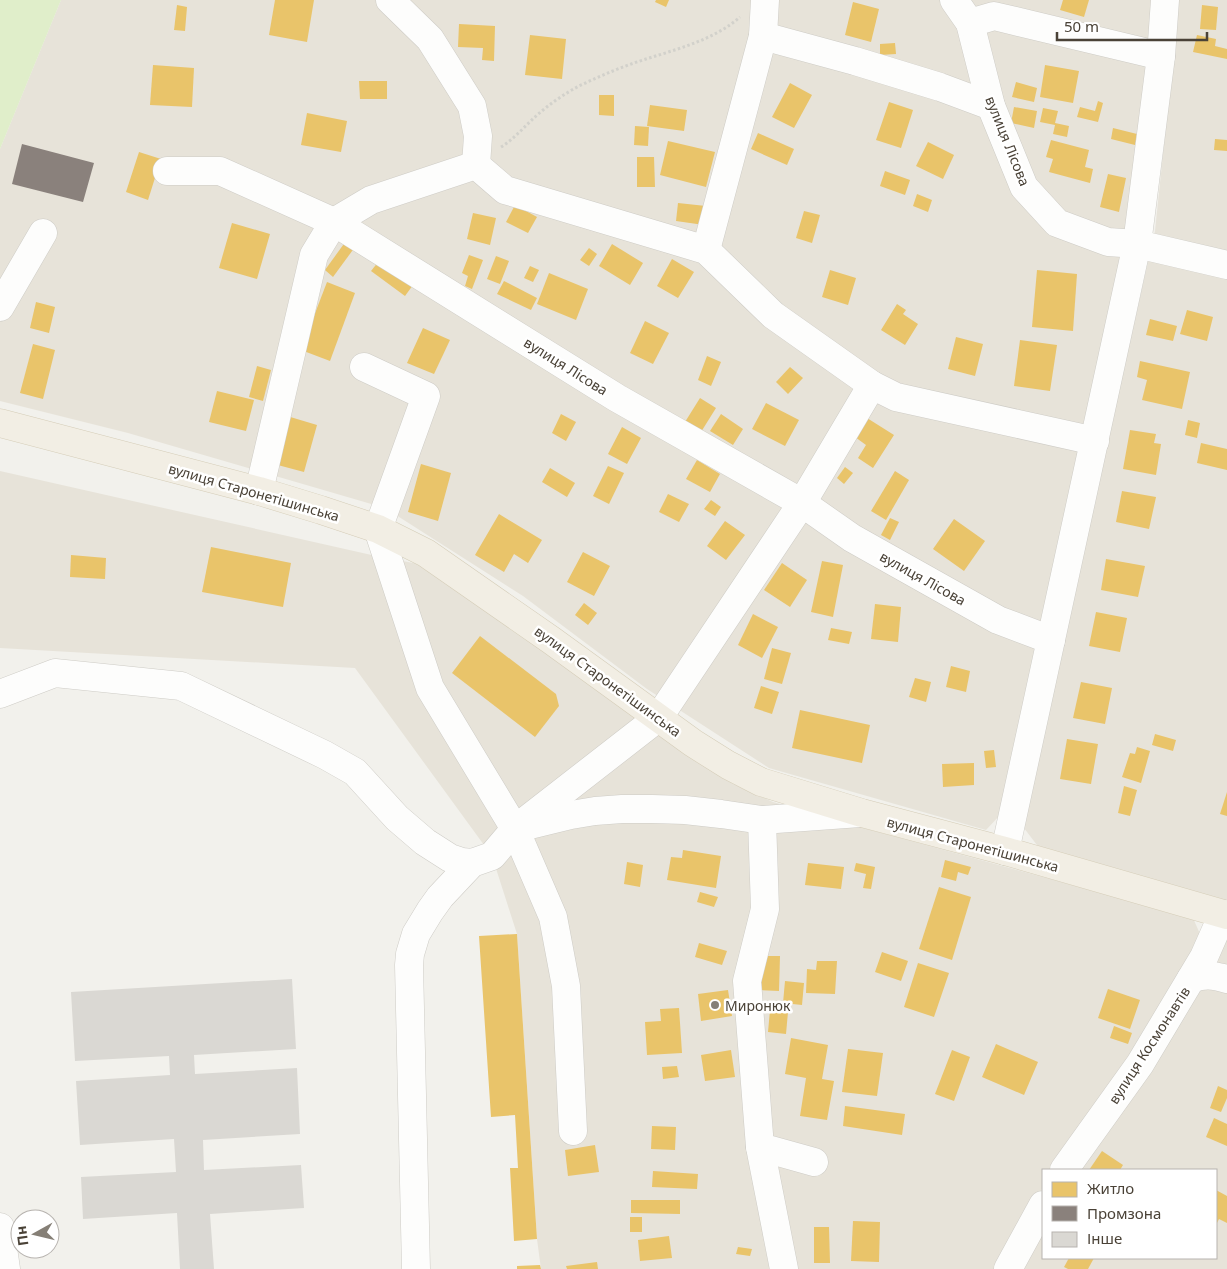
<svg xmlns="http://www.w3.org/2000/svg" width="1227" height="1269" viewBox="0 0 1227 1269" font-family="'Noto Sans',sans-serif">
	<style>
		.residential { fill: #e7e3d9 }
		.green { fill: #e0eeca }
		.homes { fill: #e9c46a }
		.industry { fill: #8a817c }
		.building { fill: #dad8d3 }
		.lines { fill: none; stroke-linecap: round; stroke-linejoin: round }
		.minor-casing { stroke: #ceccc6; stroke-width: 29 }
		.major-casing { stroke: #d5cdb8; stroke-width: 29 }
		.path { stroke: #d2d1cb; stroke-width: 3; stroke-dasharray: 2.5 2.5; stroke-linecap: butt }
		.minor { stroke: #fdfdfc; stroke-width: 28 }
		.major { stroke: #f2eee4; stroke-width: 28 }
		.poi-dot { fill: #857f76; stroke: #fff; stroke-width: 2 }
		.labels { text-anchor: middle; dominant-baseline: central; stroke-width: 5; stroke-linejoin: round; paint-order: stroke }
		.street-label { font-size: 14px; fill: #4a4237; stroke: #fff }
		.poi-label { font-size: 14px; fill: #4a4237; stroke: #fff; text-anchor: start }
	</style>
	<rect width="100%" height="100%" fill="#f2f1ec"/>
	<g class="residential">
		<path d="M61,0H1154L1129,234L1001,814L986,830L769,768L647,689L523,596L385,508L128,433L0,401V149Z"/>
		<path d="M1179,0H1227V902L1040,849L1024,828L1030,786L1155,231Z"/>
		<path d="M0,471L376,556L424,565L680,750L733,784L773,802L867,829L1193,918L1200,934L1196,953L1054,1170H1043V1187L1005,1255L998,1269H541L537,1239L517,934L492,856L355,668L0,648Z"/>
		<path d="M1227,940V1269H1018L1043,1223V1258H1216V1170H1075L1223,942Z"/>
	</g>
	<path class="green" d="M0,0H61L0,149Z"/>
	<g class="homes">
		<path d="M275,0H314L307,42L269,35Z"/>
		<path d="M656,0H669L666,7L655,2Z"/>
		<path d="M1063,0H1089L1084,17L1060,10Z"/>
		<path d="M853,2L879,9L871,42L845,35Z"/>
		<path d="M177,5L187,7L185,31L174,30Z"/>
		<path d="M1202,5L1218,7L1216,30L1200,29Z"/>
		<path d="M459,24L495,26L494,61L482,60L483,48L458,47Z"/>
		<path d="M530,35L566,39L562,79L525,75Z"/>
		<path d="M1197,35L1216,39L1215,46L1227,49V59L1193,52Z"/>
		<path d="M895,43L896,54L880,55V44Z"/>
		<path d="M153,65L194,68L192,107L150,105Z"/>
		<path d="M1045,65L1079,71L1073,103L1040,97Z"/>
		<path d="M359,81H387V99H360Z"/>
		<path d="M1016,82L1037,88L1034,102L1012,97Z"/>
		<path d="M790,83L812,95L794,128L772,117Z"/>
		<path d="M599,95H614V116L599,115Z"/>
		<path d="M1098,101L1103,103L1098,122L1077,117L1080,107L1095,111Z"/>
		<path d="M889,102L913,110L901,148L876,140Z"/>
		<path d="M650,105L687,110L684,131L647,126Z"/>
		<path d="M1014,107L1037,111L1034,128L1011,123Z"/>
		<path d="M1043,108L1058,111L1055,123L1069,126L1067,137L1053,134L1055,125L1040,122Z"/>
		<path d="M307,113L347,121L341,152L301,145Z"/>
		<path d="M635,126L649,127L648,146L634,145Z"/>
		<path d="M1113,128L1137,134L1135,145L1111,139Z"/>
		<path d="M758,133L794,149L787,165L751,149Z"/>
		<path d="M1215,139L1227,140V151L1214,150Z"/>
		<path d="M1051,140L1089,150L1085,167L1093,169L1090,183L1049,172L1053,159L1046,157Z"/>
		<path d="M668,141L715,152L706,187L660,175Z"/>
		<path d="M928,142L954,155L943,179L916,166Z"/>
		<path d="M139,152L161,159L148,200L126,192Z"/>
		<path d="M637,157H654L655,187H637Z"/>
		<path d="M885,171L910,180L905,195L880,186Z"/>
		<path d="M1108,174L1126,178L1119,212L1100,207Z"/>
		<path d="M917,194L932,200L928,212L913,206Z"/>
		<path d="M678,203L706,206L704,225L676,221Z"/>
		<path d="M515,205L537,217L528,233L506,222Z"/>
		<path d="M804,211L820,215L812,243L796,238Z"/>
		<path d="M473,213L496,218L490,245L467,239Z"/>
		<path d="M232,223L270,234L257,279L219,268Z"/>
		<path d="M346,241L355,247L333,277L325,270Z"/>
		<path d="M612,244L643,263L630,285L599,266Z"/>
		<path d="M589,248L597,254L589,266L580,260Z"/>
		<path d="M469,255L483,260L472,289L465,286L468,276L462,273Z"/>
		<path d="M496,256L509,261L500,284L487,279Z"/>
		<path d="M672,259L694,272L678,298L657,286Z"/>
		<path d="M379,261L413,285L405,296L371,271Z"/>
		<path d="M530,266L539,270L533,282L524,278Z"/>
		<path d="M830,270L856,278L848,305L822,297Z"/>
		<path d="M1037,270L1077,274L1073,331L1032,327Z"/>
		<path d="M549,273L588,289L576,320L537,304Z"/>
		<path d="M504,281L537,298L531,310L497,294Z"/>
		<path d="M327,282L355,293L330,361L301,350Z"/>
		<path d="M36,302L55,307L49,333L30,328Z"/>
		<path d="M897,304L906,310L903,314L918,324L905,345L881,330Z"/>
		<path d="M1187,310L1213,317L1207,341L1180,334Z"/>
		<path d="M1150,319L1177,326L1173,341L1146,335Z"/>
		<path d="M645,321L669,333L653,364L630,353Z"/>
		<path d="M423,328L450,340L434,374L407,363Z"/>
		<path d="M956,337L983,344L975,376L948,369Z"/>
		<path d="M1020,340L1057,345L1050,391L1014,386Z"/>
		<path d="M33,344L55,350L43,399L20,393Z"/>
		<path d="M707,356L721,362L711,386L698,380Z"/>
		<path d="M1140,361L1190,372L1182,409L1142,400L1147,380L1137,377Z"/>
		<path d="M257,366L271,370L263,401L249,397Z"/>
		<path d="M790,367L803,378L788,394L776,382Z"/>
		<path d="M217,391L254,400L246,431L209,422Z"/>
		<path d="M700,398L716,408L701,432L685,422Z"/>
		<path d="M766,403L799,420L785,446L752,429Z"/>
		<path d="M561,414L576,422L566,441L552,433Z"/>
		<path d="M721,414L743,429L733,445L710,431Z"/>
		<path d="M287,416L317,425L304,472L274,464Z"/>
		<path d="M867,418L894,435L873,468L858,458L866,445L855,437Z"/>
		<path d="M1188,420L1200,423L1197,438L1185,435Z"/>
		<path d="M622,427L641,438L627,464L608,454Z"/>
		<path d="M1130,430L1156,434L1154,443L1161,444L1156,475L1123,469Z"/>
		<path d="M1201,443L1227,449V470L1197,463Z"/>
		<path d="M697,460L720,474L710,492L686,479Z"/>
		<path d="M421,464L451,473L438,521L408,512Z"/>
		<path d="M608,466L624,473L609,504L593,496Z"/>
		<path d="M845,467L853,473L844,484L837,478Z"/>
		<path d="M550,468L575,483L567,497L542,482Z"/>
		<path d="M895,471L909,480L886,520L871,511Z"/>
		<path d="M1122,491L1156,497L1149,529L1116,522Z"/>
		<path d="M668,494L689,504L679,522L659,512Z"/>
		<path d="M711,500L721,507L715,516L704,509Z"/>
		<path d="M499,514L542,540L528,563L514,554L504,572L475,555Z"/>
		<path d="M890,518L899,522L890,540L881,535Z"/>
		<path d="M954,519L985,541L964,571L933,549Z"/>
		<path d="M725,521L745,535L726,560L707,546Z"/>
		<path d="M211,547L291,563L283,607L202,592Z"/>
		<path d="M583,552L610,566L594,596L567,582Z"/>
		<path d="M71,555L106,558L105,579L70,577Z"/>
		<path d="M1106,559L1145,566L1138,597L1101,590Z"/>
		<path d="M822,561L843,565L833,617L811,612Z"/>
		<path d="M782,563L807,580L790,607L764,590Z"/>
		<path d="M584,603L597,613L588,625L575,615Z"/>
		<path d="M875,604L901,607L898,642L871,639Z"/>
		<path d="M1096,612L1127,618L1120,652L1089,646Z"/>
		<path d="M753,614L778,627L762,658L738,645Z"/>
		<path d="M831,628L852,632L849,644L828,640Z"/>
		<path d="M480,636L556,694L559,706L535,737L452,673Z"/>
		<path d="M772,648L791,653L782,684L764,679Z"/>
		<path d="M951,666L970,671L966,692L946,687Z"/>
		<path d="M915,678L931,682L926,702L909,697Z"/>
		<path d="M1081,682L1112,688L1105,724L1073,718Z"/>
		<path d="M761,686L779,692L772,714L754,708Z"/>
		<path d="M800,710L870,725L862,763L792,748Z"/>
		<path d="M1155,734L1176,740L1173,751L1152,745Z"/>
		<path d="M1067,739L1098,744L1091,784L1060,779Z"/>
		<path d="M1137,747L1150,751L1141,783L1122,777L1130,753L1135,754Z"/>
		<path d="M994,750L996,767L986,768L984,751Z"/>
		<path d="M974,763V785L943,787L942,764Z"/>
		<path d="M1124,786L1137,790L1130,816L1118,813Z"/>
		<path d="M1227,792V816L1220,814Z"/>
		<path d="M683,850L721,856L716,888L667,880L671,857L682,858Z"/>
		<path d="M945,860L971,867L968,875L958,872L956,881L941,877Z"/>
		<path d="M627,862L643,865L640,887L624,884Z"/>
		<path d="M808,863L844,867L841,889L805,885Z"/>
		<path d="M856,863L875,867L871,889L863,888L866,874L854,871Z"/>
		<path d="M939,887L971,897L952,960L919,949Z"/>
		<path d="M700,892L718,897L714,907L697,902Z"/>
		<path d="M517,934L537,1239L514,1241L510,1168H518L515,1115L491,1117L479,936Z"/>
		<path d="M699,943L727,951L722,965L695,957Z"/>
		<path d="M882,952L908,961L901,981L875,972Z"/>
		<path d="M759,956H780L779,991L759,990Z"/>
		<path d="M817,961H837L835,994L806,993L807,969L816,970Z"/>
		<path d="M918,963L949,973L934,1017L904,1007Z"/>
		<path d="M785,981L804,983L802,1005L783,1003Z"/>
		<path d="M1108,989L1140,1000L1130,1029L1098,1018Z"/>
		<path d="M728,990L732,1016L701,1021L698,994Z"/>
		<path d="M679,1008L682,1053L647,1055L645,1022L661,1021L660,1009Z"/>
		<path d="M770,1010L788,1012L786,1034L768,1032Z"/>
		<path d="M1114,1026L1132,1033L1128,1044L1110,1038Z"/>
		<path d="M791,1038L828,1045L822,1079L834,1081L827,1120L800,1116L806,1078L785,1074Z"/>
		<path d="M996,1044L1038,1062L1024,1095L982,1077Z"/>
		<path d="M848,1049L883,1053L877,1096L842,1092Z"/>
		<path d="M731,1050L735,1077L705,1081L701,1055Z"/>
		<path d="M952,1050L970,1057L954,1101L935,1094Z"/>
		<path d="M677,1066L679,1077L663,1079L662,1067Z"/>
		<path d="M1218,1086L1227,1090V1098L1221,1112L1210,1108Z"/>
		<path d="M845,1106L905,1114L902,1135L843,1126Z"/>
		<path d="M1214,1118L1227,1124V1146L1206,1137Z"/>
		<path d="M652,1126L676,1127L675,1150L651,1149Z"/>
		<path d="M595,1145L599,1172L568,1176L565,1150Z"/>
		<path d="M1102,1151L1123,1165L1120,1170H1089Z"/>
		<path d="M653,1171L698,1174L697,1189L652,1187Z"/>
		<path d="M1216,1190L1227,1196V1223L1219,1219L1216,1225Z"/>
		<path d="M631,1200H680V1214L631,1213Z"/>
		<rect x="630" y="1217" width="12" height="15"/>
		<path d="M853,1221L880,1222L879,1262L851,1261Z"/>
		<path d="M814,1227H829L830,1263H814Z"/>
		<path d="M669,1236L672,1258L640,1261L638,1240Z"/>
		<path d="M738,1247L752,1249L750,1256L736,1254Z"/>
		<path d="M1069,1258H1094L1088,1269H1068L1064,1267Z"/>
		<path d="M597,1262L598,1269H567L566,1266Z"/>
		<path d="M540,1265L541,1269H517V1266Z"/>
	</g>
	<path class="industry" d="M22,144L94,163L83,202L12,184Z"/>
	<path class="building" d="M292,979L296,1049L194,1055L195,1074L297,1068L300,1134L203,1140L204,1170L301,1165L304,1208L210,1214L214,1269H180L177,1213L83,1219L81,1177L176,1172L174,1139L80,1145L76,1081L170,1075L169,1056L75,1061L71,992Z"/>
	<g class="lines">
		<defs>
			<g id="minor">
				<path d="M390,0L430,39L472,106L478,136L476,165"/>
				<path d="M954,0L970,23L991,106L1024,187L1057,223L1108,242L1137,244L1227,265"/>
				<path d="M970,23L994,16L1161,56"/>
				<path d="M763,36L855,61L940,87L991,106"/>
				<path d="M167,171H220L334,222L617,398L802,503L852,538L998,620L1051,640"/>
				<path d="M706,250L763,36L765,0"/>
				<path d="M0,307L43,233"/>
				<path d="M364,367L426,396L378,529L430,688L515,829L492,856L472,863L440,897L430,911L416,934L410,954L409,965L416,1269"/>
				<path d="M259,491L314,255L334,222L371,200L476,165L505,190L706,250L773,315L872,385L896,397L1095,441"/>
				<path d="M0,694L55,673L181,686L325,755L355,772L397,818L425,842L450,858L462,862L472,863"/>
				<path d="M762,820L765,909L747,981L760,1147L814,1162"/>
				<path d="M526,826L571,815L595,811L622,809H652L685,810L721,814L762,820L860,813"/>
				<path d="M515,829L659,717L802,503L872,385"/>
				<path d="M515,829L553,917L566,986L573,1131"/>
				<path d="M1005,851L1137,244L1161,56L1165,0"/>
				<path d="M1191,979C1204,974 1213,975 1227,979"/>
				<path d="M760,1147L784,1269"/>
				<path d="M1064,1170L1140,1064L1204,957L1223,914"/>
				<path d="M0,1227L6,1269"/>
				<path d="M1008,1269L1043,1205"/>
			</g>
			<path id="major" d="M0,423L259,491L321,510L378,529L426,553L551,640L693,743L728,765L761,782L862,813L1005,851L1227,915"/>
		</defs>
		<use href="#minor" class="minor-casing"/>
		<use href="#major" class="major-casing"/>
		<path class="path" d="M501,147C514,139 524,127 535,117C548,105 564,94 579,86C600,76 621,67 643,60C677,49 714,40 740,17"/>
		<use href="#minor" class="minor"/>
		<use href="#major" class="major"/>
	</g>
	<circle class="poi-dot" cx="715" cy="1005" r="5"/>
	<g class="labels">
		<g class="street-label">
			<text transform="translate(1008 141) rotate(68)">вулиця Лісова</text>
			<text transform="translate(566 366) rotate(32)">вулиця Лісова</text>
			<text transform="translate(254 492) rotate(16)">вулиця Старонетішинська</text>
			<text transform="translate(923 578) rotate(29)">вулиця Лісова</text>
			<text transform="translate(608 681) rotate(36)">вулиця Старонетішинська</text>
			<text transform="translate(973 844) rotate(15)">вулиця Старонетішинська</text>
			<text transform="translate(1149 1045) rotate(-57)">вулиця Космонавтів</text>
		</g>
		<g class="poi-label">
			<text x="725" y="1005">Миронюк</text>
		</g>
	</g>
	<rect x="1042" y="1169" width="175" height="90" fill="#ffffff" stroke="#b7b3af"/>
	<rect x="1052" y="1182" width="25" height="15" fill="#e9c46a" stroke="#b7b3af"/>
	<text x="1087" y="1194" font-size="15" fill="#4a4237">Житло</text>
	<rect x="1052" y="1206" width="25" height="15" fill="#8a817c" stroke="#b7b3af"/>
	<text x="1087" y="1219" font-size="15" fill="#4a4237">Промзона</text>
	<rect x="1052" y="1232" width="25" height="15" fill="#dad8d3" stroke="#b7b3af"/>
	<text x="1087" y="1244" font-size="15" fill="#4a4237">Інше</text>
	<g transform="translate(35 1234) rotate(262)"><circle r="24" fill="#ffffff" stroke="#b7b3af"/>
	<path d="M0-4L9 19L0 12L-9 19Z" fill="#857f76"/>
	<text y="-8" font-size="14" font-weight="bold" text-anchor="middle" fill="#4a4237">Пн</text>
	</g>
	<path d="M1057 32v8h150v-8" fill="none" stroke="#4a4237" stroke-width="2.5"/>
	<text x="1064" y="32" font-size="15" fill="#4a4237" stroke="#ffffff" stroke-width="4" paint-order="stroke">50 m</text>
</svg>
